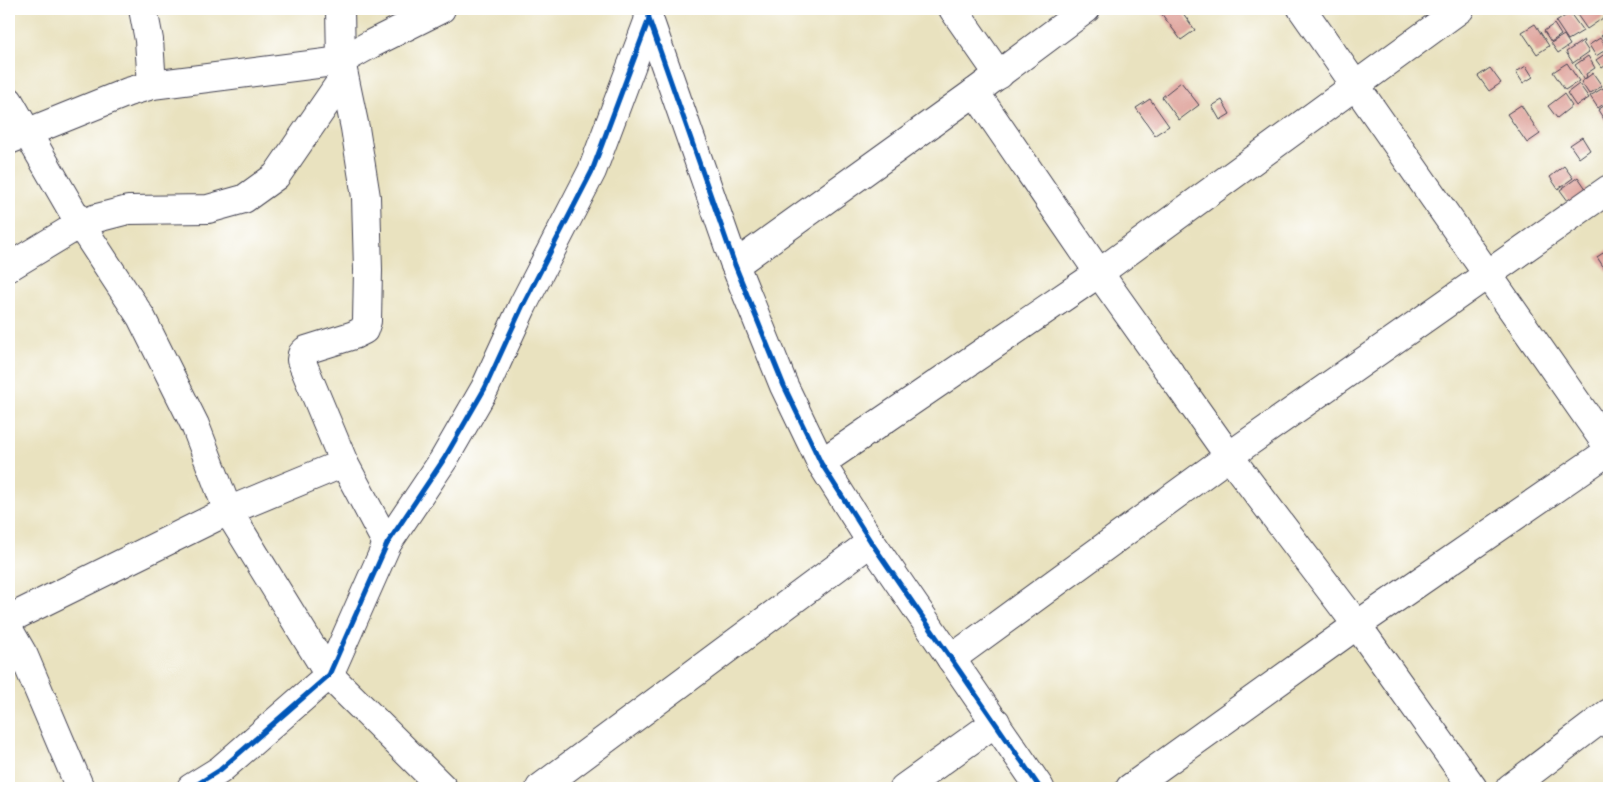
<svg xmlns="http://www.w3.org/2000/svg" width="1618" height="797" viewBox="0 0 1618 797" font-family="'Indie Flower',sans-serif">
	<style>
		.building { fill: #dd9f96 }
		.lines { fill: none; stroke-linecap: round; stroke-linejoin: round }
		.minor-casing { stroke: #403f4f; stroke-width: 30 }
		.minor { stroke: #fff; stroke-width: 28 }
		.cycleway-casing { stroke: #fff; stroke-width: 8 }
		.cycleway { stroke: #0057b8; stroke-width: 5 }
	</style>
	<rect width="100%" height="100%" fill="#fff"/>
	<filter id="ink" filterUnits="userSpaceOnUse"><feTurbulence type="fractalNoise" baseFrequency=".02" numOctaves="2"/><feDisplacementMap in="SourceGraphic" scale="10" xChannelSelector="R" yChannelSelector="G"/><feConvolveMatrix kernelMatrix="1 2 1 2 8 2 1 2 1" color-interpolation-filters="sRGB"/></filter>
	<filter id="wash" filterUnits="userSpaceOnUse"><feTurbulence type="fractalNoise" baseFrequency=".0096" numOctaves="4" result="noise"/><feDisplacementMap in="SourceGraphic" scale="20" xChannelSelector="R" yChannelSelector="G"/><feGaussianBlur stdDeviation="1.12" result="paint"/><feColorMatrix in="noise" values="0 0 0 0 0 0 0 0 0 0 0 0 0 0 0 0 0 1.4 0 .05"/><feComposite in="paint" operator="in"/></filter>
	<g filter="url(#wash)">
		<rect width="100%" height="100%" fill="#e9e2bf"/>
		<g id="blocks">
			<g class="building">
				<path d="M1158,9H1180L1195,30L1181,40Z"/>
				<path d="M1573,9H1609V14L1587,29Z"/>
				<path d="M1570,13L1583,31L1568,40L1556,22Z"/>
				<path d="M1535,24L1549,46L1537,54L1522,32Z"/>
				<path d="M1554,24L1561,35L1551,42L1544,31Z"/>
				<path d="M1609,30V43L1607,44L1601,36Z"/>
				<path d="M1564,35L1570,45L1558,53L1551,43Z"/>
				<path d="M1600,38L1607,49L1596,56L1589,45Z"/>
				<path d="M1584,40L1585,42L1583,43L1589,52L1573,63L1566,52Z"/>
				<path d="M1609,51V63L1602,68L1596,60Z"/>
				<path d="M1588,56L1595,68L1586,74L1587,77L1584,79L1575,65Z"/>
				<path d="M1567,63L1579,81L1565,90L1553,72Z"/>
				<path d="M1526,66L1533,77L1523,83L1516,72Z"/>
				<path d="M1490,68L1501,83L1489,91L1478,76Z"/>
				<path d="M1593,73L1602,86L1589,94L1581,82Z"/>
				<path d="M1181,82L1199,105L1179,120L1162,97Z"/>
				<path d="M1579,84L1589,98L1576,106L1567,93Z"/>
				<path d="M1603,88L1609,97V100L1598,108L1590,96Z"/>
				<path d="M1564,94L1572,106L1557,118L1548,106Z"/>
				<path d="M1150,99L1169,126L1155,135L1136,108Z"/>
				<path d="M1222,100L1230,114L1220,120L1212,106Z"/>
				<path d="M1609,102V122L1607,124L1598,110Z"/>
				<path d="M1521,105L1540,134L1527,143L1507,114Z"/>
				<path d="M1582,137L1590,150L1579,158L1570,145Z"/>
				<path d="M1564,166L1573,178L1558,189L1550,177Z"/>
				<path d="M1578,177L1589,193L1571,205L1560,190Z"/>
				<path d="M1609,249V269L1606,271L1597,257Z"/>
			</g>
		</g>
	</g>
	<g filter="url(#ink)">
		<use href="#blocks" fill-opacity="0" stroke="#403f4f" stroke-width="1"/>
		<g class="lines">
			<defs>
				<g id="minor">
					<path d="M143,9L149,40L152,85"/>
					<path d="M340,9L341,61L355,128L366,197L368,270L367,321L364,330L354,335L306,350L302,354L301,360L344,463L387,544"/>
					<path d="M953,9L999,75"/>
					<path d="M1302,9L1609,448"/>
					<path d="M648,12L649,19L735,265L784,386L821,463L871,542L1040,788"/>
					<path d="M975,92L1099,273L1229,456L1357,625L1473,788"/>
					<path d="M9,101L80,224L141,317L195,425L228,511L329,675L443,788"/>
					<path d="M9,140L128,92L152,85L341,61L371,44L441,9"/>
					<path d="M735,265L975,92L1086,9"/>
					<path d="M9,267L80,224L97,218L128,210L208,209L244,199L276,176L344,77"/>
					<path d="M821,463L1099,273L1460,9"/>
					<path d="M9,619L228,511L344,463"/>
					<path d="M9,630L24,656L80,788"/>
					<path d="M951,659L1229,456L1609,189"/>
					<path d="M191,788L220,770L329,675L387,544L444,459L485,388L523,305L592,171L649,19"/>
					<path d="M540,788L871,542"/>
					<path d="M904,788L996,722"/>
					<path d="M1130,788L1357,625L1609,451"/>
					<path d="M1510,788L1609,713"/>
				</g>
			</defs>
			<use href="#minor" class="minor-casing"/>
			<use href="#minor" class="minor"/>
			<defs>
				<g id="cycleway">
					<path d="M648,9L649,19L735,265L784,386L821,463L871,542L1040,788"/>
					<path d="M191,788L220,770L329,675L387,544L444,459L485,388L523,305L592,171L649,19"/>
				</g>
			</defs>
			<use href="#cycleway" class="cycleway-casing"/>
			<use href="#cycleway" class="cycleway"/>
		</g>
	</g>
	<rect width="1618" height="797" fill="none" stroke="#fff" stroke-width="30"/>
</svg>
